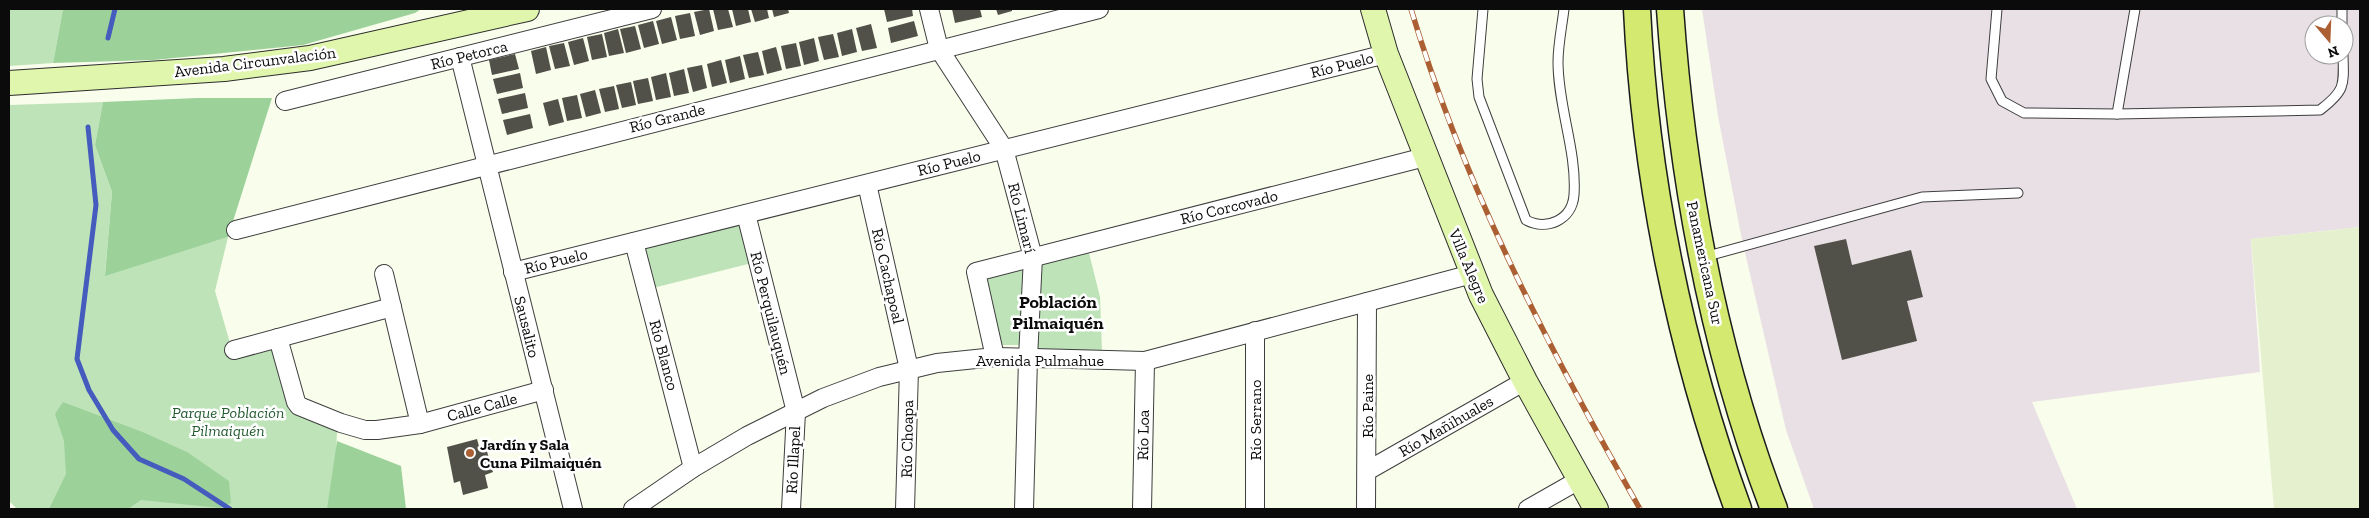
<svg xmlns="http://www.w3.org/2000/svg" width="2369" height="518" viewBox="0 0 2369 518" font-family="'Zilla Slab',serif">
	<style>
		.industrial { fill: #e9e0e6; fill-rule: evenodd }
		.farmland { fill: #e5f0ce }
		.green { fill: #bee3b9 }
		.forest { fill: #9cd29a }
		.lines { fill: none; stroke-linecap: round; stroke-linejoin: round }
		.stream { stroke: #455bbd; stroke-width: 5 }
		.building { fill: #525149 }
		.service-casing { stroke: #3e3e3e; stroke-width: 11 }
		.minor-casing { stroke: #3e3e3e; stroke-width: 20 }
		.secondary-casing { stroke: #2d2d2d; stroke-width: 26 }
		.primary-casing { stroke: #1c1c1c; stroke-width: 29 }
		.service { stroke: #fff; stroke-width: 9 }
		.minor { stroke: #fff; stroke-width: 18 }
		.secondary { stroke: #e0f6ad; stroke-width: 24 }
		.primary { stroke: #d4e96f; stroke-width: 26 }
		.rail-casing { stroke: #ab5f33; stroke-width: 5.5 }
		.rail { stroke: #fff; stroke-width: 4; stroke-dasharray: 11; stroke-linecap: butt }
		.poi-dot { fill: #ab5f33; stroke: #fff; stroke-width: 2 }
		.labels { text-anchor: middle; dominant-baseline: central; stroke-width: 5; stroke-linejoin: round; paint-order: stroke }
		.street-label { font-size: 16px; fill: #0b0b0b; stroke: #fff }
		.park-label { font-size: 16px; font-style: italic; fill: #235b2f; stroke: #fff }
		.poi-label { font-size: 16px; font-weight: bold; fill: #0b0b0b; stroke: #fff; text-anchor: start }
		.neighbourhood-label { font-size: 18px; font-weight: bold; fill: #0b0b0b; stroke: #fff }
	</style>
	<rect width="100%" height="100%" fill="#f9fdeb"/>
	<path class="industrial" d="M1702,9H2360V227L2251,239L2260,372L2032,402L2077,509H1814L1786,430L1741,235L1718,116ZM2314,25H2344V55H2314Z"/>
	<path class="farmland" d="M2360,227V509H2274L2251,239Z"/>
	<g class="green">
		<path d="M9,9H63L53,63L9,66Z"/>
		<path d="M103,102L95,145L112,192L105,275L228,237L215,291L234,357L272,347L291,408L337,432L333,509H17L9,501V105Z"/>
		<path d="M740,220L752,263L653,288L643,245Z"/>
		<path d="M1088,249L1100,297L1102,351L1033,349L1038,261Z"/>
		<path d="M1026,266L1022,345H997L980,277Z"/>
	</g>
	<g class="forest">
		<path d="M63,9H421L415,13L303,45L154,60L53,63Z"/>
		<path d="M197,98H272L228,237L105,276L112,192L95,145L103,102Z"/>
		<path d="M63,402L145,433L187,452L229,481L231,503L220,508L141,500L128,509H49L66,474L64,441L55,414Z"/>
		<path d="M337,441L401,466L406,509H327Z"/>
	</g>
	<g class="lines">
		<g class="stream">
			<path d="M108,38L115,9"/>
			<path d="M88,127L96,205L77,359L89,390L113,430L139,459L184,479L230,509"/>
		</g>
	</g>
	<g class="building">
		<path d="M709,9L714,31L700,35L694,12Z"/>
		<path d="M713,9H728L733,27L718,30Z"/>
		<path d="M732,9H748L751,22L736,26Z"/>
		<path d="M751,9H767L769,18L755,22Z"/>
		<path d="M772,9H788L789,13L774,17Z"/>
		<path d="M884,9H912L913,16L887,22Z"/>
		<path d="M952,9H980L982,17L955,23Z"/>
		<path d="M996,9H1012V11L998,15Z"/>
		<path d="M690,13L695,36L680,39L675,16Z"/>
		<path d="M671,17L677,40L662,44L656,21Z"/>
		<path d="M653,21L659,44L644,48L638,25Z"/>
		<path d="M914,21L918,36L891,43L888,28Z"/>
		<path d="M871,24L877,48L862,51L856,28Z"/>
		<path d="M635,26L641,49L626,53L620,29Z"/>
		<path d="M618,29L624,53L609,56L604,33Z"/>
		<path d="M852,29L857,52L842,56L837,33Z"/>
		<path d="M602,34L607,57L592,60L587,37Z"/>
		<path d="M833,34L839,57L824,60L818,37Z"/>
		<path d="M583,38L589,61L574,65L568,42Z"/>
		<path d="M814,38L819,61L804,65L799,42Z"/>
		<path d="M564,43L570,66L555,69L549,46Z"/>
		<path d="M796,43L801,66L786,69L781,46Z"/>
		<path d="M546,47L551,70L536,74L531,51Z"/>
		<path d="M776,47L782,70L767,74L762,51Z"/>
		<path d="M758,52L764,75L749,78L743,55Z"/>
		<path d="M515,54L519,69L492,75L489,60Z"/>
		<path d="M740,56L745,79L730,83L725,60Z"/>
		<path d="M721,60L727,83L712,87L707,64Z"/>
		<path d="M702,65L707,88L693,92L687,68Z"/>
		<path d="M684,69L689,93L674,96L669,73Z"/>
		<path d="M520,73L523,88L497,94L493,79Z"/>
		<path d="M666,73L671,97L656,100L651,77Z"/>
		<path d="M648,78L653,101L638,104L633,81Z"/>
		<path d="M631,82L636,105L622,108L616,85Z"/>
		<path d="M614,86L619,109L605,112L599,89Z"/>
		<path d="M595,90L601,113L586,117L580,94Z"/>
		<path d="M525,93L528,108L502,114L498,99Z"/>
		<path d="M577,95L582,118L567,121L562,98Z"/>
		<path d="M558,99L564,122L549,126L543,103Z"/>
		<path d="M530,114L533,128L507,135L503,120Z"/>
		<path d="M1846,239L1852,265L1911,250L1923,297L1907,301L1917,341L1842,360L1814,246Z"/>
		<path d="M477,439L480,450L486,448L493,472L485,475L488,488L463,495L460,481L454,483L447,447Z"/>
	</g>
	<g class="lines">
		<defs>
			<g id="service">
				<path d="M1483,9L1477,79L1479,97L1526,220C1547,231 1572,220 1574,195C1577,151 1558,107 1558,62C1558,45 1562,26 1564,9"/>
				<path d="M1997,9L1991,79L2002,101L2024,113L2117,114L2320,110C2345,91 2344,86 2343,55"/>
				<path d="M2342,9V25"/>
				<path d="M2117,114L2135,9"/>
				<path d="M1704,257L1922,197L2018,193"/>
			</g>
			<g id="minor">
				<path d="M929,9L939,49L1004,149L1033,257L1028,358L1024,509"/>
				<path d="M460,57L573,509"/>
				<path d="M285,101L652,9"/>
				<path d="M867,184L909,369L905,509"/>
				<path d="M746,214L796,412L791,509"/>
				<path d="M236,230L1099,9"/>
				<path d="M634,242L693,468"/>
				<path d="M513,272L1386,54"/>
				<path d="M384,274L420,424"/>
				<path d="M278,338L296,402L299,406L341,423L365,430H377L420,424L544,390"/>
				<path d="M234,350L392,307"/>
				<path d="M995,357L976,272L1425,157"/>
				<path d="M1367,471L1525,381"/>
				<path d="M633,509L693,468L747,436L823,398L879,377L937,363L995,357L1145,361L1472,274"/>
				<path d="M1142,509L1145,361"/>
				<path d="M1255,509V331"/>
				<path d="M1366,509L1367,302"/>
				<path d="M1528,509L1579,480"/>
			</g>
			<g id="secondary">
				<path d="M1373,9L1386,54L1481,295L1525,381L1596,509"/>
				<path d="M9,83L224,69L310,58L527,9"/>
			</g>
			<g id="primary">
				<path d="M1637,9C1645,178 1680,350 1738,509"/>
				<path d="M1670,9C1682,179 1713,350 1774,509"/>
			</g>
		</defs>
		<use href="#service" class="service-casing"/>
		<use href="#minor" class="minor-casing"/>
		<use href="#secondary" class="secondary-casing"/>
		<use href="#primary" class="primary-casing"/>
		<use href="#service" class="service"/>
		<use href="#minor" class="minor"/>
		<use href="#secondary" class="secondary"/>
		<use href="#primary" class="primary"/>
		<defs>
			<path id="rail" d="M1411,9C1464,186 1549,349 1640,509"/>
		</defs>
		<use href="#rail" class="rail-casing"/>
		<use href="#rail" class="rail"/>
	</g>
	<circle class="poi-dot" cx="470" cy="453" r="5"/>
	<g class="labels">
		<g class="street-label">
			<text transform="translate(469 55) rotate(-14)">Río Petorca</text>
			<text transform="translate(255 62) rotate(-7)">Avenida Circunvalación</text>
			<text transform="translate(1342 65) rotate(-14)">Río Puelo</text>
			<text transform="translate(667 118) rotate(-14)">Río Grande</text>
			<text transform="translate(949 163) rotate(-14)">Río Puelo</text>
			<text transform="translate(1229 207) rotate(-14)">Río Corcovado</text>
			<text transform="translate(1022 218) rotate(76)">Río Limarí</text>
			<text transform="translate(556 261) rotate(-14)">Río Puelo</text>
			<text transform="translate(1705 263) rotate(78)">Panamericana Sur</text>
			<text transform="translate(1469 266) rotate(67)">Villa Alegre</text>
			<text transform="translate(888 276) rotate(77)">Río Cachapoal</text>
			<text transform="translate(771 313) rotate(76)">Río Perquilauquén</text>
			<text transform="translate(527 327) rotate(76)">Sausalito</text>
			<text transform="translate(664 355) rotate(75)">Río Blanco</text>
			<text x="1040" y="360">Avenida Pulmahue</text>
			<text transform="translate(1367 406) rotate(-90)">Río Paine</text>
			<text transform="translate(482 407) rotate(-15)">Calle Calle</text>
			<text transform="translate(1255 420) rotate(-90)">Río Serrano</text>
			<text transform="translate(1446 426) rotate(-30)">Río Mañihuales</text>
			<text transform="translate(1143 435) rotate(-89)">Río Loa</text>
			<text transform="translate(907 439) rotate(-89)">Río Choapa</text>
			<text transform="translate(793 460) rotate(-87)">Río Illapel</text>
		</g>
		<g class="park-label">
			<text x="228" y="412">Parque Población<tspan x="228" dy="18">Pilmaiquén</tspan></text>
		</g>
		<g class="poi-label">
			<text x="480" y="444">Jardín y Sala<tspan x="480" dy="18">Cuna Pilmaiquén</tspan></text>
		</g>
		<g class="neighbourhood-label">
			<text x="1058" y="302">Población<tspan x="1058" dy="21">Pilmaiquén</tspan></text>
		</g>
	</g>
	<rect width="2369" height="518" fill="none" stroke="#0b0b0b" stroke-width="20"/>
	<g transform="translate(2329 40) rotate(161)"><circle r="24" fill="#ffffff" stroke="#9d9d9d"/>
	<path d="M0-4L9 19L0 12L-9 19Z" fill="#ab5f33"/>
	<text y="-8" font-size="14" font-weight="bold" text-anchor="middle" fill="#0b0b0b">N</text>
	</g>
</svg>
